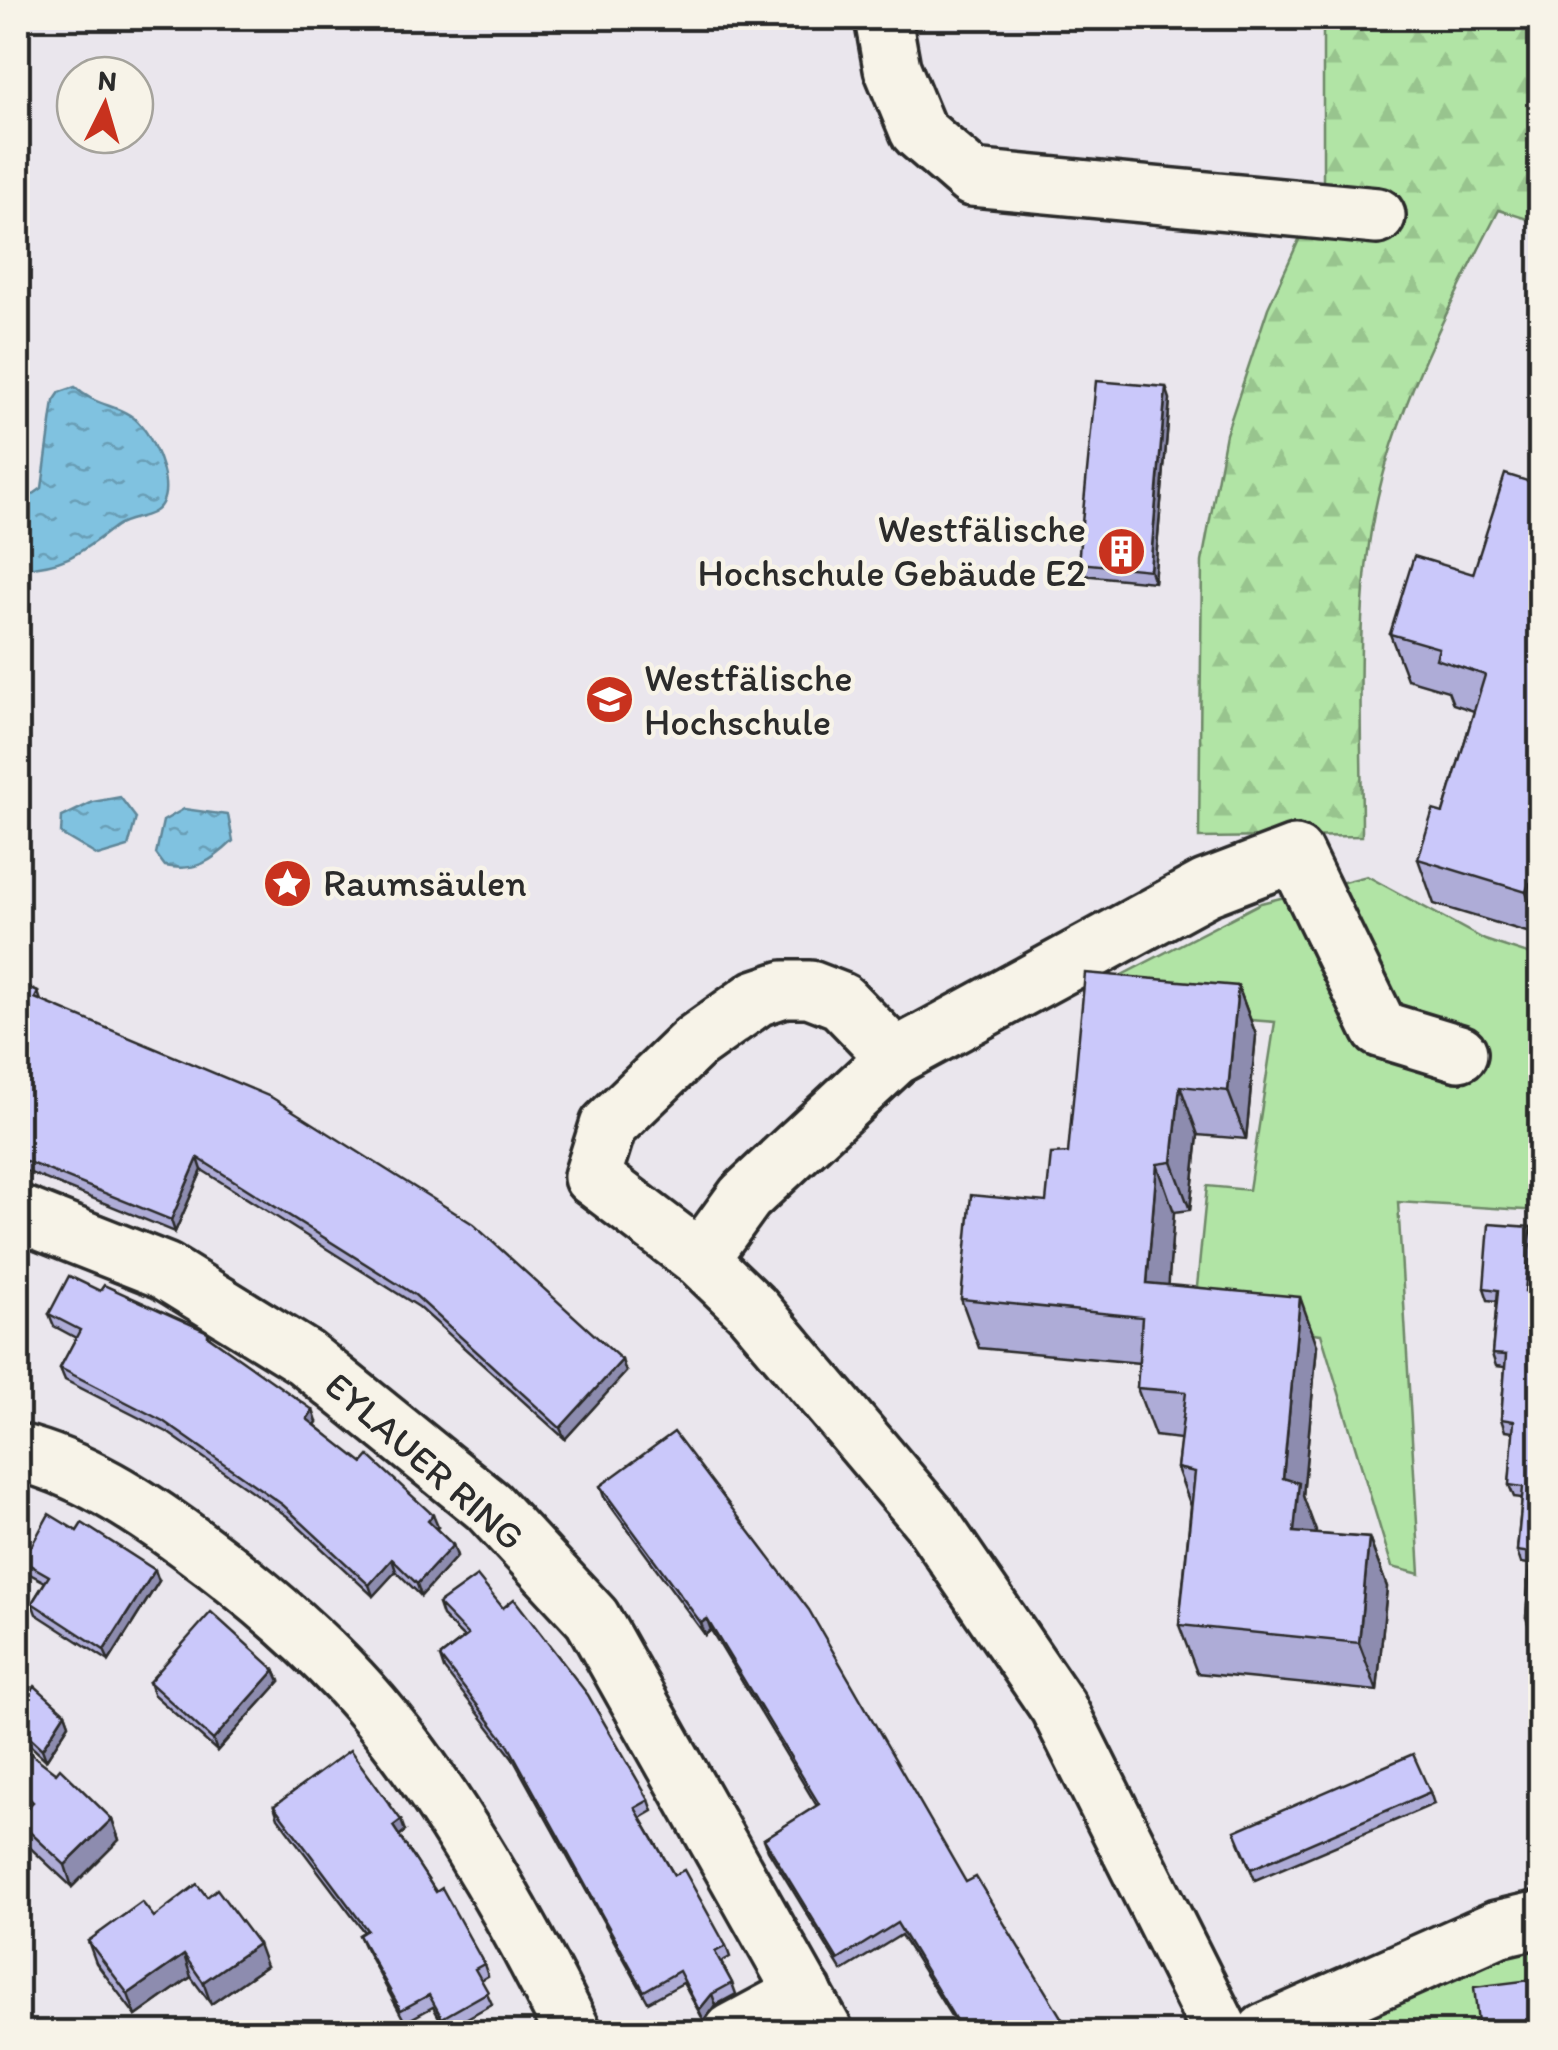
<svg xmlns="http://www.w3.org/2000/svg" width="1558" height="2050" viewBox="0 0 1558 2050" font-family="Itim,sans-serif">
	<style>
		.grass { fill: #b1e4a5; stroke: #6e8868; stroke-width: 2.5 }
		.forest { fill: url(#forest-firs); stroke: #6e8868; stroke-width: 2.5 }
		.water { fill: url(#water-ripples); stroke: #5e8698; stroke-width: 2.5 }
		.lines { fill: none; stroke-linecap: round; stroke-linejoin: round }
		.minor-casing { stroke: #2b2b2b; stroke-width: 62 }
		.minor { stroke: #f7f3e8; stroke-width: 55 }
		.wall { fill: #aeacd7; stroke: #2b2b2b; stroke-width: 2.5 }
		.shaded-wall { fill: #8d8caf; stroke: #2b2b2b; stroke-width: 2.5 }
		.building { fill: #cac8fa; stroke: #2b2b2b; stroke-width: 2.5 }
		.labels { text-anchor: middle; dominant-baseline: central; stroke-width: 9; stroke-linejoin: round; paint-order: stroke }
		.poi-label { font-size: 38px; fill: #2b2b2b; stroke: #f7f3e8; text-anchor: start }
		.street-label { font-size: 38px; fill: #2b2b2b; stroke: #f7f3e8 }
	</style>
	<defs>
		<pattern id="forest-firs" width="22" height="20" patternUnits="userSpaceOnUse" patternTransform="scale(2.5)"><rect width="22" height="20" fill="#b1e4a5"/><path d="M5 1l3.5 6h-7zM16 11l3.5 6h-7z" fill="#98c48e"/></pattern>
		<pattern id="water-ripples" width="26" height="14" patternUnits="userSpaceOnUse" patternTransform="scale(2.5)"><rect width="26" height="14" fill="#80c2e0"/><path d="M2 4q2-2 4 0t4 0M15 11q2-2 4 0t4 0" fill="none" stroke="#699eb6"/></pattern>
	</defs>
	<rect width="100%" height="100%" fill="#eae6ed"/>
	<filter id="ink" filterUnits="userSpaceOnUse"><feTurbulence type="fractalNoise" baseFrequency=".01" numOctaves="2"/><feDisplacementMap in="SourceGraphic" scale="20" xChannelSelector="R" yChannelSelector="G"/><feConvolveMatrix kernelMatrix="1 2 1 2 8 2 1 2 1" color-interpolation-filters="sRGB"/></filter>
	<g filter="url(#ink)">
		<g class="grass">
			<path d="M1367,876L1485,940L1540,958V1211L1398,1202L1420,1574L1392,1567L1321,1334L1194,1317L1207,1186L1249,1190L1275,1022L1098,1008L1095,989L1261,903Z"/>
			<path d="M1540,1940V2032H1309Z"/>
		</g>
		<path class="forest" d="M1323,18H1540V223L1499,210C1449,307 1395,407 1374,514C1354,618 1362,730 1362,836L1199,838L1202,562L1226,434L1268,308L1323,187Z"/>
		<g class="water">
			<path d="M75,387C96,408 123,404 140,424C155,441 181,498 152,513C140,519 128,518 116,526C79,553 68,565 21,568L18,505L42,488L54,401L60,392Z"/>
			<path d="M120,797L136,818L128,847L98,856L61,834L62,817L93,802Z"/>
			<path d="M184,809L228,815L233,841C211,862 196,872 165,866L156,854L163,821Z"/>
		</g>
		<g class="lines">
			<defs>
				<g id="minor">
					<path d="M883,18L892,68L918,131L972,178L1377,216"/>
					<path d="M895,1057L841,1001L810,989H784L757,998L694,1043L608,1126L592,1177L700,1259L752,1309L930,1520L1058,1707L1221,2032"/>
					<path d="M18,1213L165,1271L304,1357L488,1506L592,1618L825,2032"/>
					<path d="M700,1259L745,1197L895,1057L1206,888L1295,854L1380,1029L1459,1053"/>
					<path d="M18,1452C81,1468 137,1504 190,1543C246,1584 302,1631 350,1682C435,1772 518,1920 573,2032"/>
					<path d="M732,2032L804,1993"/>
					<path d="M1265,2032L1497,1929L1540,1919"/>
				</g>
			</defs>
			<use href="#minor" class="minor-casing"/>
			<use href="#minor" class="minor"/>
		</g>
		<g class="wall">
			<path d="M1170,399L1154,582L1082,575L1078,563Z"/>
			<path d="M1540,485V936L1434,904L1418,859L1443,813L1474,711L1453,704L1448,691L1407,679L1390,634L1473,574Z"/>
			<path d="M18,983L38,992L41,1001L626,1372L565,1439L419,1307L202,1170L175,1232L18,1168Z"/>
			<path d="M1238,986L1256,1035L1246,1139L1198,1135L1190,1210L1174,1212L1168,1285L1317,1345L1303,1496L1316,1534L1369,1538L1387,1587L1377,1691L1197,1673L1179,1625L1191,1506L1177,1468L1181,1439L1155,1436L1137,1388L1139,1363L979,1348L961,1299L1046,1202L1068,1153Z"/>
			<path d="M1535,1239L1530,1292L1539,1358H1540V1630L1530,1629L1526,1617L1530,1564L1521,1563L1517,1551L1522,1498L1514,1497L1509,1485L1514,1432L1505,1431L1501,1419L1505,1367L1496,1366L1492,1354L1497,1301L1488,1300L1484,1288Z"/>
			<path d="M100,1291L208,1332L210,1338L317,1422L315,1425L438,1527L436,1529L453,1545L457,1556L421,1596L396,1571L373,1596L287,1516L167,1432L65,1380L60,1368L76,1338L54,1326L49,1314Z"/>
			<path d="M600,1486L966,1882L1064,2022L1068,2032H961L901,1935L842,1971L768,1850L764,1839L817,1806L711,1630L705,1635L604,1497Z"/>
			<path d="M23,1561L159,1581L109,1661L36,1614L32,1603L45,1582L28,1573Z"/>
			<path d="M438,1604L649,1800L653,1811L641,1818L674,1875L726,1946L730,1957L721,1962L732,1983L736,1994L716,2005L704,2021L683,1983L648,2002L512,1757L444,1669L440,1657L464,1638L442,1616Z"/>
			<path d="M275,1670L280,1681L217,1751L153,1694L149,1682Z"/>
			<path d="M18,1706L65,1713L69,1724L46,1760L18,1734Z"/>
			<path d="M18,1744L112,1819L119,1840L72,1887L23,1841L18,1825V1817L26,1809L18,1801Z"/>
			<path d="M1430,1792L1434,1804L1255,1880L1239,1842Z"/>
			<path d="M274,1806L405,1831L399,1836L484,1964L488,1976L481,1980L492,2004L446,2030L433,2007L405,2022L364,1946L359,1935L364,1932L278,1818Z"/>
			<path d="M207,1897L266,1966L211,2004L191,1977L136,2016L96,1963L88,1941Z"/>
		</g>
		<g class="shaded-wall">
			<path d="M1166,387L1170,399L1154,582L1150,570Z"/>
			<path d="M1529,883L1540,915V932L1526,892Z"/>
			<path d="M1238,986L1256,1035L1246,1139L1228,1091Z"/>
			<path d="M1180,1086L1198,1135L1190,1210L1172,1162Z"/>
			<path d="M198,1158L202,1170L175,1232L171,1220Z"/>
			<path d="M1157,1164L1174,1212L1165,1332L1147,1283Z"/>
			<path d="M1531,1227L1535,1239L1529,1303L1525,1291Z"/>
			<path d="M1539,1292L1540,1339L1538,1369L1534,1357Z"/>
			<path d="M1300,1297L1317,1345L1303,1496L1316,1531L1311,1580L1294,1532L1283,1478Z"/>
			<path d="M622,1360L626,1372L565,1439L560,1428Z"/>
			<path d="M313,1410L317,1422L311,1430L307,1419Z"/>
			<path d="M433,1515L438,1527L432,1533L428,1521Z"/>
			<path d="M1369,1538L1387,1587L1377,1691L1359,1643Z"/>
			<path d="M453,1545L457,1556L421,1596L417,1584Z"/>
			<path d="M392,1559L396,1571L373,1596L369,1585Z"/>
			<path d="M155,1570L159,1581L109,1661L104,1650Z"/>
			<path d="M707,1619L711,1630L705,1635L701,1623Z"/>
			<path d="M275,1670L280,1681L217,1751L213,1740Z"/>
			<path d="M65,1713L69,1724L46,1760L42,1749Z"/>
			<path d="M112,1819L119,1840L72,1887L65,1865Z"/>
			<path d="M401,1820L405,1831L397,1837L393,1826Z"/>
			<path d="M258,1944L266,1966L211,2004L203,1982Z"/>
			<path d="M184,1955L191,1977L136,2016L128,1994Z"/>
			<path d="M712,1994L716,2005L704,2021L699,2010Z"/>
			<path d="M1064,2022L1068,2032H1047Z"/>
		</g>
		<g class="building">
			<path d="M1096,381L1166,387L1150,570L1078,563Z"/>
			<path d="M1505,474L1540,485V887L1529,883L1526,892L1418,859L1433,810L1443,813L1485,675L1436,659L1439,648L1390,634L1414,556L1473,574Z"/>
			<path d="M1085,973L1238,986L1228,1091L1180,1086L1172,1162L1157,1164L1147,1283L1300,1297L1283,1478L1299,1483L1294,1532L1369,1538L1359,1643L1179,1625L1195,1472L1177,1468L1186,1392L1137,1388L1142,1317L961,1299L971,1195L1046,1202L1051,1154L1068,1153Z"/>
			<path d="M18,983L38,992L35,998L271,1097L473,1224L622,1360L560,1428L415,1295L198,1158L171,1220L18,1158Z"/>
			<path d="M1489,1224L1531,1227L1525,1291L1539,1292L1534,1357L1540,1358V1619L1526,1617L1531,1553L1517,1551L1523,1487L1509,1485L1514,1421L1501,1419L1506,1355L1492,1354L1498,1290L1484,1288Z"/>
			<path d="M69,1276L100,1291L104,1285L208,1332V1336L313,1410L307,1419L363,1463L369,1456L433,1515L428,1521L453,1545L417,1584L392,1559L369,1585L283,1505L163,1421L60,1368L80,1330L49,1314Z"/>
			<path d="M674,1432L809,1610L966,1882L976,1877L1064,2022L1047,2032H963L897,1923L838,1960L764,1839L819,1804L707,1619L701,1623L600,1486Z"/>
			<path d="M49,1514L77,1531L82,1523L155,1570L104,1650L32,1603L49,1576L23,1561Z"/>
			<path d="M477,1576L503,1608L514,1599L588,1695L649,1800L635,1808L674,1875L684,1870L726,1946L715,1952L732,1983L712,1994L699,2010L679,1971L644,1991L508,1745L440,1657L468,1635L438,1604Z"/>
			<path d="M211,1612L275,1670L213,1740L149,1682Z"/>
			<path d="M35,1686L65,1713L42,1749L18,1727V1706Z"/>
			<path d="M18,1744L56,1773L60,1768L112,1819L65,1865L18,1821V1817L33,1802L18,1787Z"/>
			<path d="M350,1750L401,1820L393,1826L436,1892L442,1888L484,1964L475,1969L488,1992L442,2018L429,1995L401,2010L359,1935L367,1930L274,1806Z"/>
			<path d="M1413,1754L1430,1792L1251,1869L1235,1831Z"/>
			<path d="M197,1884L207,1897L217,1889L258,1944L203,1982L184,1955L128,1994L88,1941L142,1902L154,1917Z"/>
			<path d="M1540,1979V2032H1479L1474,1987Z"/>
		</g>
	</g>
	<defs>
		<symbol id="building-disc" viewBox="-11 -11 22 22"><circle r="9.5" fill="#c8321e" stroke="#f7f3e8"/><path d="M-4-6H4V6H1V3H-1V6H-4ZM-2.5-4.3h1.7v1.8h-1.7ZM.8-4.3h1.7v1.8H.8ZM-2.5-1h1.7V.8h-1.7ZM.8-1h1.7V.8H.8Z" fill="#fff"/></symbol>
		<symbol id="university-disc" viewBox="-11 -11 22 22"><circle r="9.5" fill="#c8321e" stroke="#f7f3e8"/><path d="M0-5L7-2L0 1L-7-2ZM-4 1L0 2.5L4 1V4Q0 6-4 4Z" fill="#fff"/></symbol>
		<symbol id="sight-disc" viewBox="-11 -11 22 22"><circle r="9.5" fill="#c8321e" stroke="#f7f3e8"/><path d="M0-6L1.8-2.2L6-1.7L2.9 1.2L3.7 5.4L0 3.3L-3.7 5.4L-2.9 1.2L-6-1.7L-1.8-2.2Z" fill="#fff"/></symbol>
	</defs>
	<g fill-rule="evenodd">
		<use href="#building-disc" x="1094" y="524" width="55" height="55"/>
		<use href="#university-disc" x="582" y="672" width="55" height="55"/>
		<use href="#sight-disc" x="260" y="856" width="55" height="55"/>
	</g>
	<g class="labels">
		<g class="poi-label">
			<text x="1086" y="529" text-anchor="end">Westfälische<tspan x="1086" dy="44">Hochschule Gebäude E2</tspan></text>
			<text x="644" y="678">Westfälische<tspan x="644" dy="44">Hochschule</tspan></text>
			<text x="323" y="883">Raumsäulen</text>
		</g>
		<g class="street-label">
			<text transform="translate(425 1461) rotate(41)">EYLAUER RING</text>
		</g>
	</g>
	<rect width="1558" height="2050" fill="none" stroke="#f7f3e8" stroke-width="60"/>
	<rect x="30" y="30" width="1498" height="1990" fill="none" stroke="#2b2b2b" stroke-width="4" filter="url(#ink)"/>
	<g transform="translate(105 105) rotate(5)"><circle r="48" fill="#f7f3e8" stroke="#a5a39c" stroke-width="2.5"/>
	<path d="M0-8L18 38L0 25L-18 38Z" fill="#c8321e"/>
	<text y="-15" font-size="28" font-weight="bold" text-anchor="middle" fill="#2b2b2b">N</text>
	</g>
</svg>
